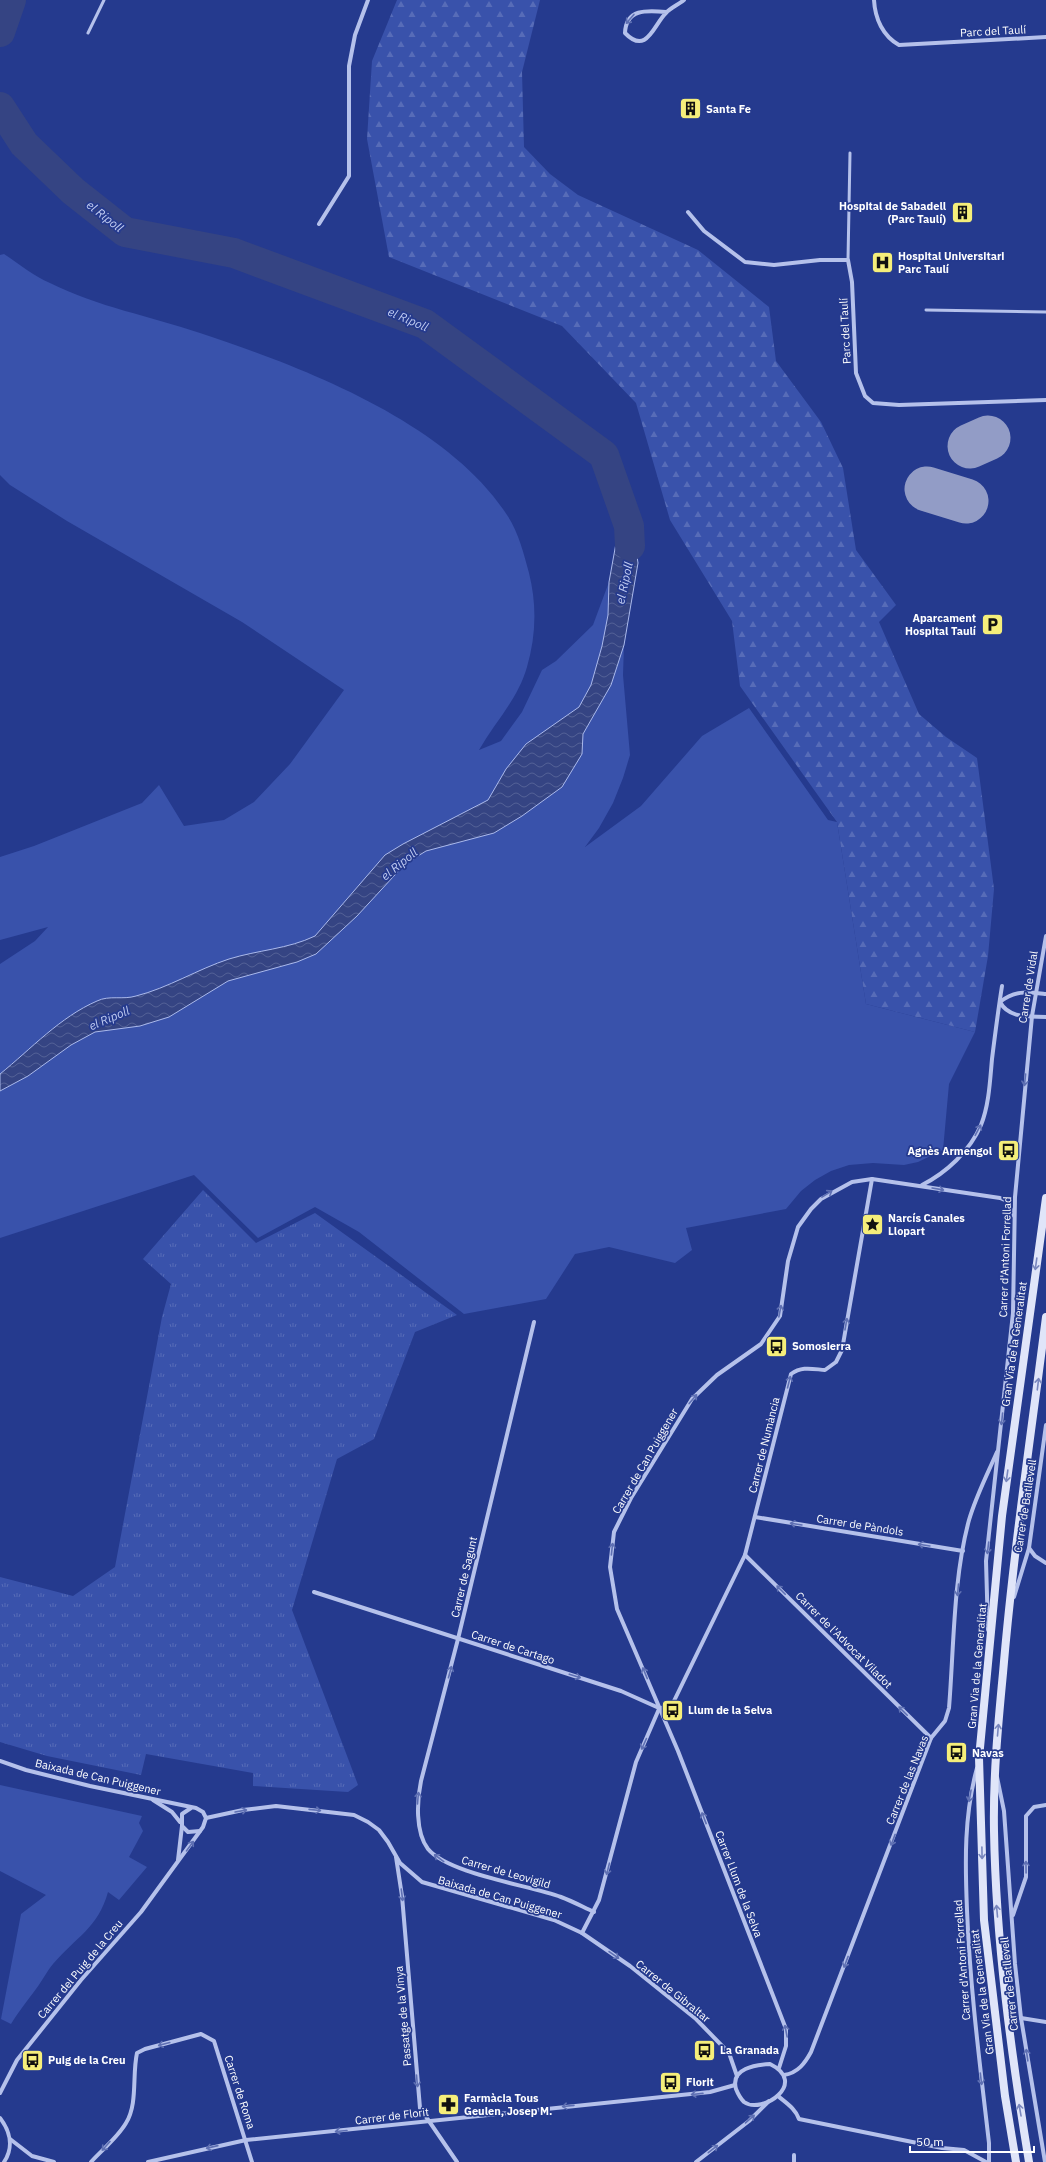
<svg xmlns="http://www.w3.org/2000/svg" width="1046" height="2162" viewBox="0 0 1046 2162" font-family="'IBM Plex Sans',sans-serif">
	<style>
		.green { fill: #3952ab }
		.forest { fill: url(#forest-firs) }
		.park { fill: url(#park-tufts) }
		.water { fill: url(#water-waves); stroke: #aab9ec }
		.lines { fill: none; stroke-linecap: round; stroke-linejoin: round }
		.river { stroke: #354483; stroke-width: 30 }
		.taxiway { stroke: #929cc6; stroke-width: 45 }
		.lane { stroke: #b5c1eb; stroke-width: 3 }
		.street { stroke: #b5c1eb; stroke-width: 4 }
		.secondary { stroke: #e0e5f9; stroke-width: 8 }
		.oneway { stroke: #5f70b3 }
		.oneway2 { stroke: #7987be }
		.labels { text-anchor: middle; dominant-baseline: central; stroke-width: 3.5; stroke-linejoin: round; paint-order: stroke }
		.street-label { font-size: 11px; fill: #fff; stroke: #253a8e }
		.poi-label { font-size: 11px; font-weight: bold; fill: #fff; stroke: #253a8e; text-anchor: start }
		.water-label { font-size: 12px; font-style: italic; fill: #c1ccf2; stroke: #253a8e }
	</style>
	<defs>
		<pattern id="forest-firs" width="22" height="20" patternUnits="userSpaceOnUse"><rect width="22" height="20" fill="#3952ab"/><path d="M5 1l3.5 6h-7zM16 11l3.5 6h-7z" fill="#576cb8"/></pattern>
		<pattern id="park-tufts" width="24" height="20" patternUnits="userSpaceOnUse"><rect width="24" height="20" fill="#3952ab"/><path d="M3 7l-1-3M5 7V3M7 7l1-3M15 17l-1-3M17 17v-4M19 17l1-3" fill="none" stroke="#576cb8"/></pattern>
		<pattern id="water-waves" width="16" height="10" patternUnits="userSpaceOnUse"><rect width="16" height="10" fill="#354483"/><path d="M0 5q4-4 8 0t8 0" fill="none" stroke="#536096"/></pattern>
	</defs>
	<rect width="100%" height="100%" fill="#253a8e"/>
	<g class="green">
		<path d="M4,254C19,264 34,276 50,283C98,307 150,316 200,333C302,367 446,421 507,515C518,531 524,554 529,573C537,605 536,636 527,667C518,699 495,722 479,750L501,741L522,712L542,670L556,661L593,625L609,582L624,645L623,675L630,755L623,778L613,803L599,828L585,847L641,806L702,736L749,708L828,820L837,822L866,1004L975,1032L949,1084L943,1150L918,1162L904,1165L873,1163L849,1165L831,1171L815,1180L801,1191L786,1209L686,1228L692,1250L675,1263L609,1247L575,1254L546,1299L464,1314L359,1232L315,1207L258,1238L194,1175L0,1238V964L35,941L48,927L0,940V857L34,846L142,803L159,785L184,826L224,820L254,802L290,764L344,690L242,622L67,521L10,485L0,475V255Z"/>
		<path d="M0,1785L142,1816L139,1823L143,1831L129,1857L147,1867L119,1900L108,1892C98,1928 76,1937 53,1964C47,1971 42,1981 36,1989C27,2001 19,2011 11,2024L1,2019L21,1914L46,1895L0,1871Z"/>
	</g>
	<path class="forest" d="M397,0H540L522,72L524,147L550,174L578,195L698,250L769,307L776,361L821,422L843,468L856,550L896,605L879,622L919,714L946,737L977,758L994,889L988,956L975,1032L866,1004L837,822L740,686L732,621L670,520L636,403L562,326L389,257L367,139L372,61Z"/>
	<path class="park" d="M203,1190L256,1243L315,1213L457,1315L415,1332L374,1439L337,1459L292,1610L358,1785L348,1792L253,1786V1773L146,1754L141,1775L47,1756L0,1742V1577L73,1596L115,1567L162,1317L171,1284L143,1259Z"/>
	<path class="water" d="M619,501L633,530L638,563L624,645L611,685L583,734L582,754L562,787L522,816L494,833L426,851L405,864L357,916L316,954L297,962L228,981L169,1017L140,1026L95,1032L71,1045L28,1076L0,1091V1074C31,1049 60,1017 97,1001C109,995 123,1000 136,996C168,988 198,969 229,959C258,950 288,949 315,936L385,855L403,844L488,800L506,769L526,744L579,707L591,685L602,646L608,615L609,582L620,521Z"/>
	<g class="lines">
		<g class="river">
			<path d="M0,32L11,0"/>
			<path d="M0,107L24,144L73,191L125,232L234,253L425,324L604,455L629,526L630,546"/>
		</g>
		<g class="taxiway">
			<path d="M970,446L988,438"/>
			<path d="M927,489L966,501"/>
		</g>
		<g class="lane">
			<path d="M88,33L104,0"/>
			<path d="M848,260L850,153"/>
			<path d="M926,310L1046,312"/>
		</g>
		<g class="street">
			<path d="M874,0C875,19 883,36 899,45L1046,37"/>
			<path d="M666,12C646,10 626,9 625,33C647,56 654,24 666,13C670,8 678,5 684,0"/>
			<path d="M688,212L704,231L745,262L774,265L820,260H848L852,282L856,373L865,396L873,403L899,405L1046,400"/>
			<path d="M319,224L349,176V66L355,35L368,0"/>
			<path d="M1046,994C1027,992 1015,990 1000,1002C1009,1019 1030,1016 1046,1017"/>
			<path d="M922,1185C946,1173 970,1151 981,1125C989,1105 990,1081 992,1059C995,1035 998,1011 1002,986"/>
			<path d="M534,1322L458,1639L421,1781C417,1800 415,1832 428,1849C449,1874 528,1885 561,1897C572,1901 583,1907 594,1912"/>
			<path d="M755,1517L963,1551"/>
			<path d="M1029,1548L1035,1556L1046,1563"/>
			<path d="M745,1555L931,1738"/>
			<path d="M314,1592L621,1691L659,1708"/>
			<path d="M1014,1597L1029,1548L1046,1425"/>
			<path d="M988,1630L986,1561L1013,1313L1015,1197L1032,1016L1046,936"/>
			<path d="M659,1709L673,1703L745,1555L791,1374C802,1366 812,1369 825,1370L836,1362L842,1350L872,1179"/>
			<path d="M0,1761L26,1770L90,1786L196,1808L203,1812L206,1818L203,1827L141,1912L81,1980L17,2060L0,2093"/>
			<path d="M977,1768C964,1815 965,1862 967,1910C970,1988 980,2065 989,2143V2162"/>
			<path d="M997,1777L1004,1811L1015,1964L1021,2018L1045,2162"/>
			<path d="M153,1800L172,1812L180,1822"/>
			<path d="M191,1808L182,1814V1826L188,1832L200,1831"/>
			<path d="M206,1818L243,1810L276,1806L354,1815L368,1822L379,1830L388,1842L400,1863L422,1882L554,1920L582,1933L630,1966L696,2019L729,2053L737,2076"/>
			<path d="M396,1857L402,1896L420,2108L457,2162"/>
			<path d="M178,1860L182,1826"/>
			<path d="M1013,1915L1026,1877V1816L1034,1807L1046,1805"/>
			<path d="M582,1933L599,1900L636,1762L659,1709"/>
			<path d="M1021,2018L1046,2022"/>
			<path d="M770,2064C809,2083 762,2115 744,2102C740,2098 738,2094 736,2089C730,2068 756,2065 770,2064Z"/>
			<path d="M779,2068L786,2046V2029L678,1751L617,1609L610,1567L614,1532L631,1498L692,1399L717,1375L761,1344L780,1316L788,1261L798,1227L811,1209L821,1199L852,1182L872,1179L1000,1198L1007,1201L1014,1216"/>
			<path d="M784,2075C798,2073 805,2063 811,2052L931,1738L945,1721L949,1708C954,1647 953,1579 969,1520C976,1496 987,1475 997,1452"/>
			<path d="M778,2096C786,2103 795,2108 799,2119L942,2148L964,2150L986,2162"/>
			<path d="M0,2118C10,2131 14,2147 4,2162"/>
			<path d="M10,2139L32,2156L54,2162"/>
			<path d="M794,2155V2162"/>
			<path d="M91,2162C102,2150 118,2137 126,2123C138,2104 132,2075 137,2053L145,2049L201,2034L214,2041L252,2162"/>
			<path d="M148,2162L246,2140L710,2092L735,2085"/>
			<path d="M696,2162L749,2121L769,2101"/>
		</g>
		<g class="secondary">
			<path d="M1016,2162L1005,2096L984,1920L979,1758L1002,1516L1046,1198"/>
			<path d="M1029,2162C1011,2053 996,1942 994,1831C993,1778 998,1725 1003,1673C1013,1554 1031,1435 1046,1317"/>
		</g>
	</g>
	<defs><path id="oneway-shaft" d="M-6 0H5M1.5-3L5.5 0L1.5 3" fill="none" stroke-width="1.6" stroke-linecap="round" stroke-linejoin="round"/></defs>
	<g class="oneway">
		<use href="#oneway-shaft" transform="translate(630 19) rotate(131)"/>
		<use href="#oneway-shaft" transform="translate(1025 1080) rotate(96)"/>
		<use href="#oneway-shaft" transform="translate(978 1130) rotate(-62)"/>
		<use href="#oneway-shaft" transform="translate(938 1189) rotate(10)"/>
		<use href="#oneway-shaft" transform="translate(827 1194) rotate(-32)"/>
		<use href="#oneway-shaft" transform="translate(780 1311) rotate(-79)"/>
		<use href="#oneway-shaft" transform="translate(846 1324) rotate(-80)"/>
		<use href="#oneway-shaft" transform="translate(789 1382) rotate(-76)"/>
		<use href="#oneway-shaft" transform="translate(693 1399) rotate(-50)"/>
		<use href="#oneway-shaft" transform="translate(1002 1419) rotate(96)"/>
		<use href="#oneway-shaft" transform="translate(796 1524) rotate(-171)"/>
		<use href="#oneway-shaft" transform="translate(924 1545) rotate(-171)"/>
		<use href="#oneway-shaft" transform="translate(988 1548) rotate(97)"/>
		<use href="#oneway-shaft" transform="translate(612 1549) rotate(-84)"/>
		<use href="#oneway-shaft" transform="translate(781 1590) rotate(-135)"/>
		<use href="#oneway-shaft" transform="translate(958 1590) rotate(95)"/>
		<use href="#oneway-shaft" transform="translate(450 1672) rotate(-75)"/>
		<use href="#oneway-shaft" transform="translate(645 1673) rotate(-112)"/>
		<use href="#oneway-shaft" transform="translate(575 1676) rotate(18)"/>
		<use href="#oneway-shaft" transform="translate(903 1711) rotate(-135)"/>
		<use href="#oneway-shaft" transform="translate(644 1744) rotate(114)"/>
		<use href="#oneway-shaft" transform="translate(970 1796) rotate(100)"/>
		<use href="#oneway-shaft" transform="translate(418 1798) rotate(-85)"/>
		<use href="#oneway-shaft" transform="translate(315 1810) rotate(6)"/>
		<use href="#oneway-shaft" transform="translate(241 1811) rotate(-10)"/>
		<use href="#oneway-shaft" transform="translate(704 1818) rotate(-111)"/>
		<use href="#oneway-shaft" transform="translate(893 1840) rotate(111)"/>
		<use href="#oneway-shaft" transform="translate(190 1846) rotate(-54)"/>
		<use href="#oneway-shaft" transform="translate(439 1858) rotate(-143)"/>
		<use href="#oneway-shaft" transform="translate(1026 1867) rotate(-91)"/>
		<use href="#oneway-shaft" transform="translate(608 1869) rotate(104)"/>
		<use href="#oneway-shaft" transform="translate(402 1895) rotate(83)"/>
		<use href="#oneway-shaft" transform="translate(614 1955) rotate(35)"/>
		<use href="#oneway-shaft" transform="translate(846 1962) rotate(111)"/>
		<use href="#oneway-shaft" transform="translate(786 2031) rotate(-101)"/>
		<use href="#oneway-shaft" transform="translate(164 2044) rotate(165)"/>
		<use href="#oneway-shaft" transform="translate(1027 2055) rotate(-98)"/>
		<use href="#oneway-shaft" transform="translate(981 2079) rotate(83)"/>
		<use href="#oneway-shaft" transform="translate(417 2081) rotate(85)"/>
		<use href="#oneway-shaft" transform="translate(697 2094) rotate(174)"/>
		<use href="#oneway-shaft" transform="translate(568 2106) rotate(174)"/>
		<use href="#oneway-shaft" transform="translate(750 2119) rotate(-41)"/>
		<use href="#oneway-shaft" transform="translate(341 2131) rotate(175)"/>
		<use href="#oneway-shaft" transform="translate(106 2146) rotate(132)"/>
		<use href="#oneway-shaft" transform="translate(212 2147) rotate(167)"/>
		<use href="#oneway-shaft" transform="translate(713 2149) rotate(-38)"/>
	</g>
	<g class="oneway2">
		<use href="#oneway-shaft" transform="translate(1036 1264) rotate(98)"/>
		<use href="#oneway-shaft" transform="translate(1038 1384) rotate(-83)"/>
		<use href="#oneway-shaft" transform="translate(1007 1476) rotate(98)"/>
		<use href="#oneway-shaft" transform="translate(998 1730) rotate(-85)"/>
		<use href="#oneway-shaft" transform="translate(982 1853) rotate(89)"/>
		<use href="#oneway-shaft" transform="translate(997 1911) rotate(-95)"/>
		<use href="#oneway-shaft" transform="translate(1020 2110) rotate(-100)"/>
	</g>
	<defs>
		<symbol id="building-square" viewBox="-11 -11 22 22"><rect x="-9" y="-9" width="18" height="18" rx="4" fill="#f5ee7a" stroke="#253a8e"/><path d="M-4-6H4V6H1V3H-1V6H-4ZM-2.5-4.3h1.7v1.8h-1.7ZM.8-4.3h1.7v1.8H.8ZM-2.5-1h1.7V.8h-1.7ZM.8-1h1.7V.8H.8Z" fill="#111"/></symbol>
		<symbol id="hospital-square" viewBox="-11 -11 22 22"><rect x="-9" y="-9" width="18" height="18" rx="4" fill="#f5ee7a" stroke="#253a8e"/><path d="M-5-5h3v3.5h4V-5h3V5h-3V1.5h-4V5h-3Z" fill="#111"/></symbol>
		<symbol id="parking-square" viewBox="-11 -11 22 22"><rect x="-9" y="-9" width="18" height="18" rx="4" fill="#f5ee7a" stroke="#253a8e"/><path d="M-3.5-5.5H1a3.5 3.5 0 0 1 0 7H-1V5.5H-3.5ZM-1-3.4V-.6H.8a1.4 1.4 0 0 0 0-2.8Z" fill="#111"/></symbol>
		<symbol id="bus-square" viewBox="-11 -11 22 22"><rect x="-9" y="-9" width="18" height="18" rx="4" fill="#f5ee7a" stroke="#253a8e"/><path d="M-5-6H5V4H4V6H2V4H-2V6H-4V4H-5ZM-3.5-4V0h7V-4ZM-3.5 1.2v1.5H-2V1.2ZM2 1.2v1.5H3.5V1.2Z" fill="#111"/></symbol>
		<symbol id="sight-square" viewBox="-11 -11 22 22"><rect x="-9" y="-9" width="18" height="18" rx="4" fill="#f5ee7a" stroke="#253a8e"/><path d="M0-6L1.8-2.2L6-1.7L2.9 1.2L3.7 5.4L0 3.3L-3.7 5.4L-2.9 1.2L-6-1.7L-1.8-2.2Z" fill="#111"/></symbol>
		<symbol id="pharmacy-square" viewBox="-11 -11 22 22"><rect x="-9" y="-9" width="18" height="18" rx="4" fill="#f5ee7a" stroke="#253a8e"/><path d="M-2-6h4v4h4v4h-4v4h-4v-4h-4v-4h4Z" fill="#111"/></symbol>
	</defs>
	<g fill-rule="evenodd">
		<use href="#building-square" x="678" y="96" width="25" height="25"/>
		<use href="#building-square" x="950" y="200" width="25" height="25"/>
		<use href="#hospital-square" x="870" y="250" width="25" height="25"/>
		<use href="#parking-square" x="980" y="612" width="25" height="25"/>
		<use href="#bus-square" x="996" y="1138" width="25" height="25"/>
		<use href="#sight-square" x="860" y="1212" width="25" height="25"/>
		<use href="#bus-square" x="764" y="1334" width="25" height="25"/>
		<use href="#bus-square" x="660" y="1698" width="25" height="25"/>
		<use href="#bus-square" x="944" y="1740" width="25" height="25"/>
		<use href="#bus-square" x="692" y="2038" width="25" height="25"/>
		<use href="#bus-square" x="20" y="2048" width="25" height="25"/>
		<use href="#bus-square" x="658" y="2070" width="25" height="25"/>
		<use href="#pharmacy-square" x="436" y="2092" width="25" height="25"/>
	</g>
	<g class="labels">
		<g class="street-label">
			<text transform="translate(993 31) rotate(-3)">Parc del Taulí</text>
			<text transform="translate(845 331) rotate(-93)">Parc del Taulí</text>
			<text transform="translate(1028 987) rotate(-81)">Carrer de Vidal</text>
			<text transform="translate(1005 1257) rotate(-88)">Carrer d'Antoni Forrellad</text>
			<text transform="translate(1014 1344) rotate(-82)">Gran Via de la Generalitat</text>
			<text transform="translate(764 1445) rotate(-76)">Carrer de Numància</text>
			<text transform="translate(645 1461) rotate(-60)">Carrer de Can Puiggener</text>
			<text transform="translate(1025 1506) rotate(-81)">Carrer de Batllevell</text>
			<text transform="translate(860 1525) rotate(9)">Carrer de Pàndols</text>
			<text transform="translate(464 1577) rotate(-77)">Carrer de Sagunt</text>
			<text transform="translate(844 1640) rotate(45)">Carrer de l'Advocat Viladot</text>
			<text transform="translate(513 1647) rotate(18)">Carrer de Cartago</text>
			<text transform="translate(977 1666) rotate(-85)">Gran Via de la Generalitat</text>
			<text transform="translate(98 1777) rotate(13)">Baixada de Can Puiggener</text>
			<text transform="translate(907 1780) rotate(-68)">Carrer de las Navas</text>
			<text transform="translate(506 1872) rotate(16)">Carrer de Leovigild</text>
			<text transform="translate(739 1884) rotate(69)">Carrer Llum de la Selva</text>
			<text transform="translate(500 1897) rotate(16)">Baixada de Can Puiggener</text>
			<text transform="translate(962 1960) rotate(-94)">Carrer d'Antoni Forrellad</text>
			<text transform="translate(80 1969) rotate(-50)">Carrer del Puig de la Creu</text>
			<text transform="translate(1009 1984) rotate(-96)">Carrer de Batllevell</text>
			<text transform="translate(673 1991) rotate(39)">Carrer de Gibraltar</text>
			<text transform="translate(982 1992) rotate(-97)">Gran Via de la Generalitat</text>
			<text transform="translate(403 2016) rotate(-95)">Passatge de la Vinya</text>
			<text transform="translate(240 2092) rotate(72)">Carrer de Roma</text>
			<text transform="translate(392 2116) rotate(-7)">Carrer de Florit</text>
		</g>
		<g class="poi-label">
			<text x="706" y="109">Santa Fe</text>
			<text x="946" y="206" text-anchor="end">Hospital de Sabadell<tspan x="946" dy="13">(Parc Taulí)</tspan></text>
			<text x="898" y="256">Hospital Universitari<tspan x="898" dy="13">Parc Taulí</tspan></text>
			<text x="976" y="618" text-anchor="end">Aparcament<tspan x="976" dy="13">Hospital Taulí</tspan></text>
			<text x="992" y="1151" text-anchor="end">Agnès Armengol</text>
			<text x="888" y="1218">Narcís Canales<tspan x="888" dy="13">Llopart</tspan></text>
			<text x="792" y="1346">Somosierra</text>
			<text x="688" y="1710">Llum de la Selva</text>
			<text x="972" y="1753">Navas</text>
			<text x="720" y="2050">La Granada</text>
			<text x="48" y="2060">Puig de la Creu</text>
			<text x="686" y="2082">Florit</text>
			<text x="464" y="2098">Farmàcia Tous<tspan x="464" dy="13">Geulen, Josep M.</tspan></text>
		</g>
		<g class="water-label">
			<text transform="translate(105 216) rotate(38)">el Ripoll</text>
			<text transform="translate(408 319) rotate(23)">el Ripoll</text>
			<text transform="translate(624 583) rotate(-78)">el Ripoll</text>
			<text transform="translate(399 864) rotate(-39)">el Ripoll</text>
			<text transform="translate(109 1018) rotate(-23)">el Ripoll</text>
		</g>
	</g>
	<path d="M910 2146v6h124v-6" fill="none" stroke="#ffffff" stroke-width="2"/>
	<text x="916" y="2146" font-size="12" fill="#ffffff" stroke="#253a8e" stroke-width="3" paint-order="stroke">50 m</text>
</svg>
